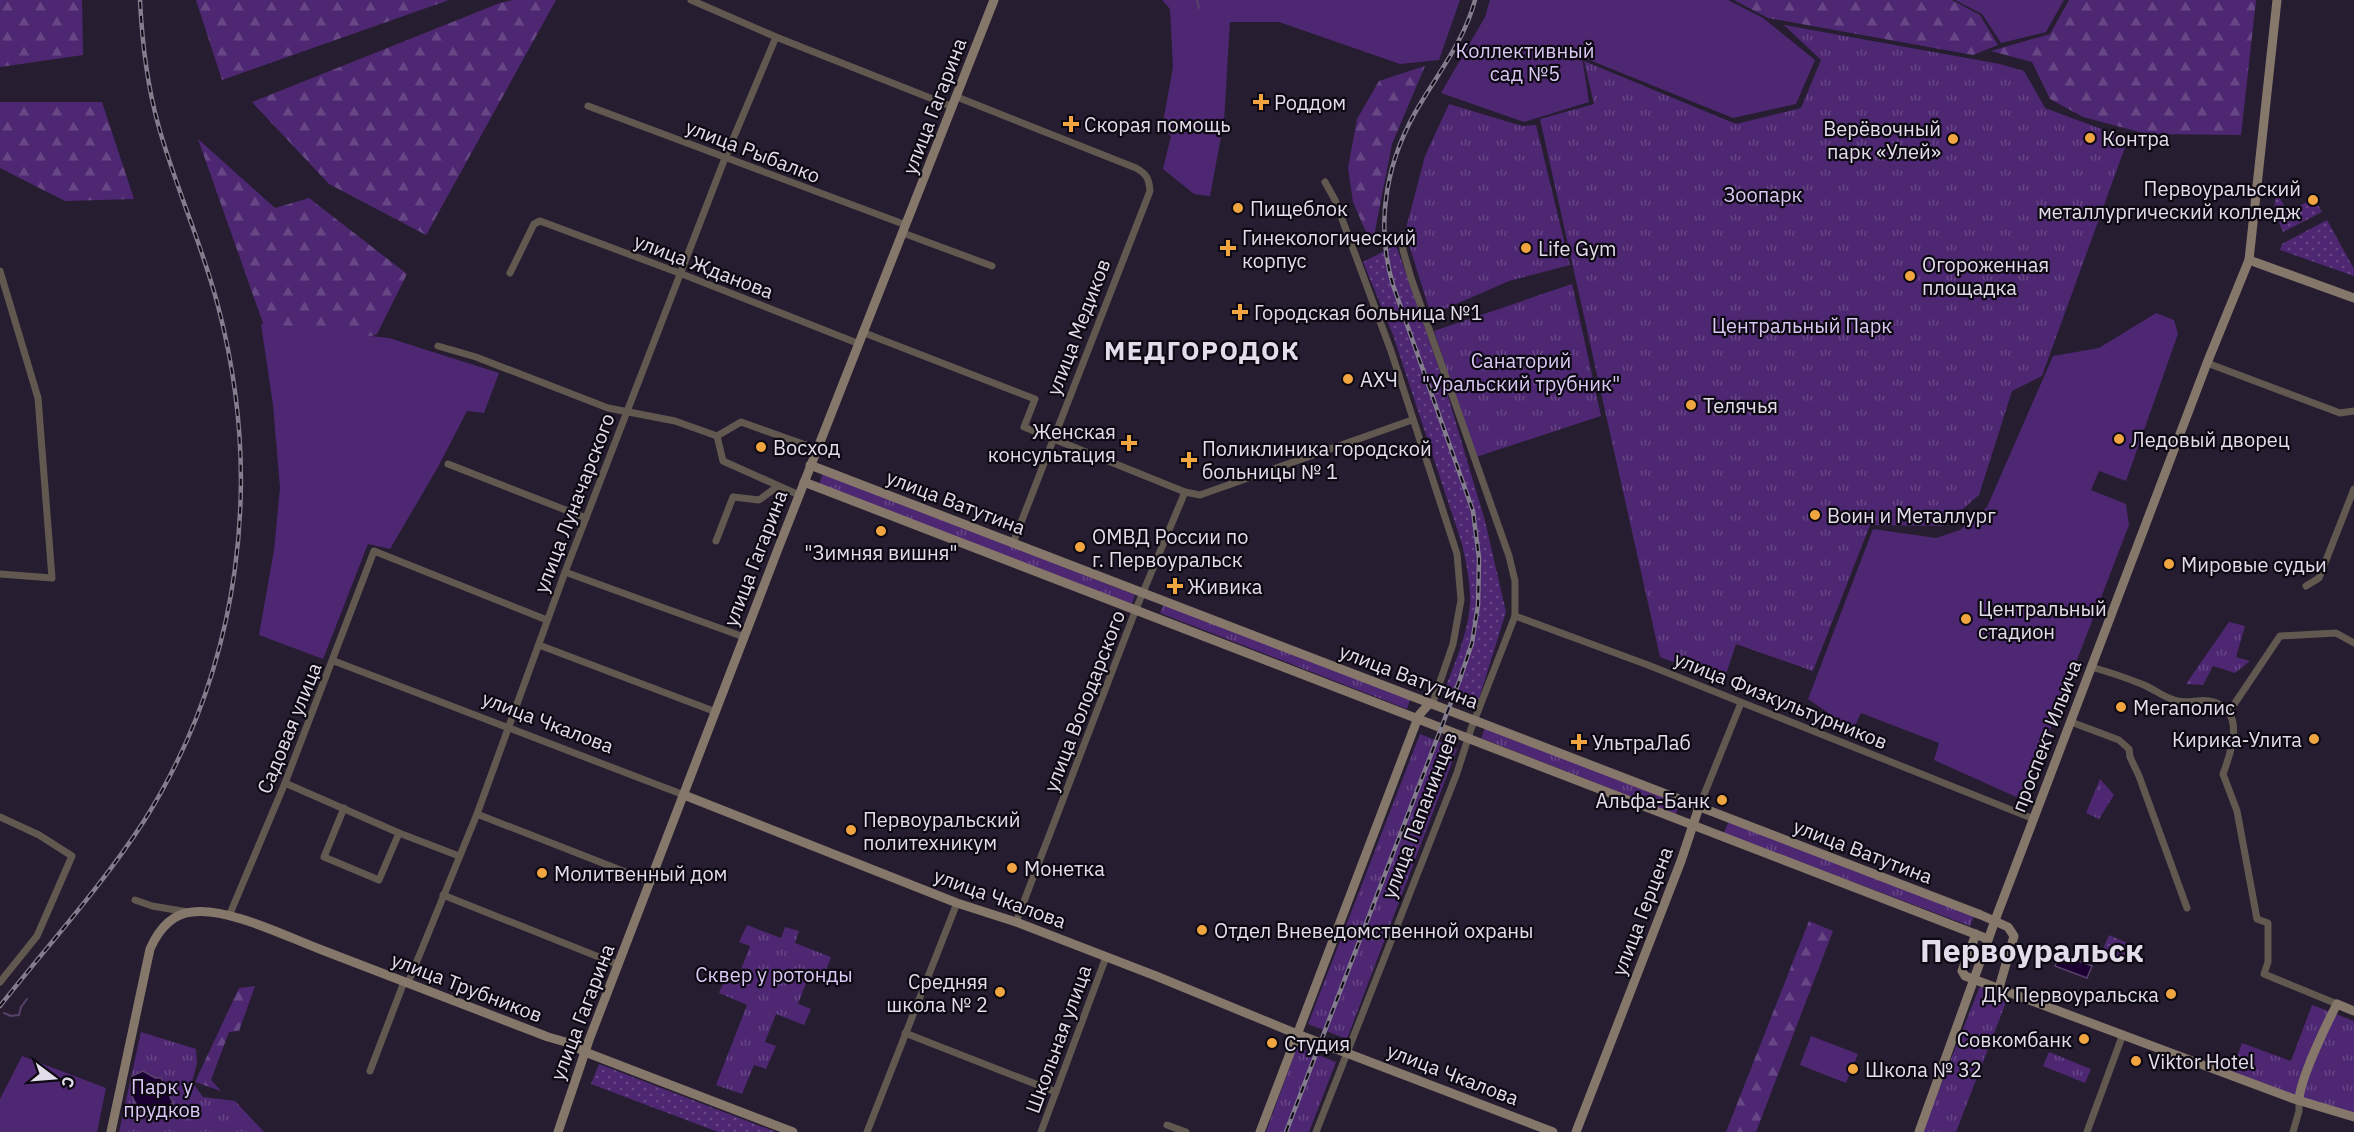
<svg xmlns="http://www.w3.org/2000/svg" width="2354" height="1132" viewBox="0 0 2354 1132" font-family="'IBM Plex Sans',sans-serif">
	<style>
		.grass { fill: url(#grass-dots) }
		.forest { fill: url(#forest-firs) }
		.park { fill: url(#park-tufts) }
		.garden { fill: #4e2772 }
		.water { fill: #1c0033; stroke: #58426a; stroke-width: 1.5 }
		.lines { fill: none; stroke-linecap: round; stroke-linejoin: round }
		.stream { stroke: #58426a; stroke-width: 2 }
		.street { stroke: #615950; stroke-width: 7 }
		.secondary { stroke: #85786a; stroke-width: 9 }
		.rail-casing { stroke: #847d8e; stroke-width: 4.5 }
		.rail { stroke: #0d0912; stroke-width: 2; stroke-dasharray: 7; stroke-linecap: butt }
		.poi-dot { fill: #f1a540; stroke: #0d0912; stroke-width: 2 }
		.labels { text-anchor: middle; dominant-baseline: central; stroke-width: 4.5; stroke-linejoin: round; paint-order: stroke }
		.park-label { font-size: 20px; fill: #dbc8f4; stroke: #0d0912 }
		.poi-label { font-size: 20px; fill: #e3ddeb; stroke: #0d0912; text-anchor: start }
		.street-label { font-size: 20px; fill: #e3ddeb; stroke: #0d0912 }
		.district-label { font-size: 26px; font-weight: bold; letter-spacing: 1.5px; fill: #e3ddeb; stroke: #0d0912 }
		.town-label { font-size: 32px; font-weight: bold; fill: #e3ddeb; stroke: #0d0912 }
	</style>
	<defs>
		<pattern id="grass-dots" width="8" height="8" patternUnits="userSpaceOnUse" patternTransform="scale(1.5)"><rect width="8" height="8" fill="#4e2772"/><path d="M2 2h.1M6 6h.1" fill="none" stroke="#674686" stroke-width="1.8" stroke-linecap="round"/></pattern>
		<pattern id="forest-firs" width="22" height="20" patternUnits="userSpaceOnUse" patternTransform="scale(1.5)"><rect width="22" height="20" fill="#4e2772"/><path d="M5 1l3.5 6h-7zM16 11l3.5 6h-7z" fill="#674686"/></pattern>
		<pattern id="park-tufts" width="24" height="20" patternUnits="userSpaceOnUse" patternTransform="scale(1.5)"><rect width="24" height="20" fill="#4e2772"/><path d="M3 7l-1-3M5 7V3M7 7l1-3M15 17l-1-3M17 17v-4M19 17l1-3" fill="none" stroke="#674686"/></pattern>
	</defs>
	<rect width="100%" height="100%" fill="#261d31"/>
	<g class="grass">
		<path d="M2276,192L2288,212L2314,198L2322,212L2283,232L2274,211Z"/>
		<path d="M2327,220L2354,269V276L2280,250L2282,244Z"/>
		<path d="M1396,245L1445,386L1485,521L1506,612L1477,705L1443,694C1454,665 1468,634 1470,604C1471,584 1466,563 1462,544L1393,335L1363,262Z"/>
		<path d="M2109,935L2134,946L2128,962L2102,951Z"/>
		<path d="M599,1064L776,1132H718L591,1084Z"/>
	</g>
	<g class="forest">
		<path d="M0,0H82L83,55L0,67Z"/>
		<path d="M196,0H449L222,80Z"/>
		<path d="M513,0H556L426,235L329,184L252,102L500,3Z"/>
		<path d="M1734,0H1952L1980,15L1998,45L1973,55L1768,18Z"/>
		<path d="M2069,0H2256L2241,135L2147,134L2083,117L2050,99L2032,62L1991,51L2050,34Z"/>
		<path d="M1425,66L1392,144L1372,246L1353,202L1348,168L1357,119L1379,81Z"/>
		<path d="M0,102H102L134,199L65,201L0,168Z"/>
		<path d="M198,139L275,208L309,198L407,274L377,334L318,359L271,346Z"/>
		<path d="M1809,921L1833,931L1756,1132H1726Z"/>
		<path d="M255,986L239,1031L229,1032L211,1080L221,1091L195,1082L239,988Z"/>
	</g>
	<g class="park">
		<path d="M1784,25L2000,64L2024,71L2045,108L2128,139L2042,376L2012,391L1979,495L1943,526L1870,525L1813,671L1736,644L1724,680L1660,657L1540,119L1594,104L1584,61L1736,124L1801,108L1821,60Z"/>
		<path d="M1449,104L1522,126L1536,125L1570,265L1509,281L1431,315L1405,232L1425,156Z"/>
		<path d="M1572,284L1601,416L1476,457L1434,331Z"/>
		<path d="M823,473L1135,595L1132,604L819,485Z"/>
		<path d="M1164,604L1410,700L1407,709L1160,613Z"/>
		<path d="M2229,622L2245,626L2236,657L2250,661L2235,673L2213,666L2203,685L2186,684Z"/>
		<path d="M1485,728L1680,803L1676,814L1481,738Z"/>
		<path d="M1420,734L1457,749L1347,1039L1308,1024Z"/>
		<path d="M2100,779L2114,795L2099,819L2086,813Z"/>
		<path d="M1729,821L1974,916L1970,926L1724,833Z"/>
		<path d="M747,925L781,938L785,927L799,931L795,943L831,957L825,973L812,968L798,1004L811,1009L804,1025L776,1014L765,1042L776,1046L766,1069L754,1065L742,1094L716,1085L747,1005L719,993L724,981L735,985L750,946L739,942Z"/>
		<path d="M1980,986L2008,997L1956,1132H1922Z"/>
		<path d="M2312,1005L2354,1021V1113L2313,1102L2232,1071L2242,1043L2291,1061Z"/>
		<path d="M141,1032L196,1049L197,1063L192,1082L203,1097L235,1101L264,1132H119Z"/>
		<path d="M1297,1047L1336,1062L1309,1132H1266Z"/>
		<path d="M2049,1052L2091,1069L2085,1083L2043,1066Z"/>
	</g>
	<g class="garden">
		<path d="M1162,0H1460L1439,60L1400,64L1279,22H1230L1224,121L1210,196L1194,194L1163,169L1171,136L1162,128L1173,67L1170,9Z"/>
		<path d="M1490,0H1728L1763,18L1815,60L1796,104L1733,118L1582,57L1589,102L1524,122L1441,93L1485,17Z"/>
		<path d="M1955,0H2064L2046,32L2001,43L1982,14Z"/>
		<path d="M2156,313L2174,320L2178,334L2126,481L2099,471L2091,490L2126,504L2129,525L2023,800L1934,760L1939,743L1861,713L1853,730L1808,699L1873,529L1936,538L1960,530L1987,507L2053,356L2099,348Z"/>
		<path d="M261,324L389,338L499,373L484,413L467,411L438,467L390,549L368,544L323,659L259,635L274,550L280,488L273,405Z"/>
		<path d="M1811,1036L1858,1054L1846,1083L1800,1065Z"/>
		<path d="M22,1056L106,1088L97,1132H0V1099Z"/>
	</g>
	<g class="water">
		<path d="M2060,954L2092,966L2087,978L2055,966Z"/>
		<path d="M143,1071L155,1078H161L173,1103L157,1113L146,1116C135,1105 127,1093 132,1076Z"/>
	</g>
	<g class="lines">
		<g class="stream">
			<path d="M1197,0L1199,8"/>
			<path d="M4,1013L11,1016L19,1015L21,1007L27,999"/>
		</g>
		<g class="street">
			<path d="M691,0L776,37L953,107"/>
			<path d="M957,97L1136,168C1147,174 1149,179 1150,191L1013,543"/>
			<path d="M588,106L906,225"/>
			<path d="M1325,182L1335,200L1391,351L1457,554L1461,600L1453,644L1432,705"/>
			<path d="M903,233L992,266"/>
			<path d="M0,271L38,398L52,578L0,574"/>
			<path d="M510,273L534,224L540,221L682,274L857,343"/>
			<path d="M862,332L1035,399L1024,427L1185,492L1200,495L1412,420"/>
			<path d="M438,346L476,357L608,408L675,421L717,436"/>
			<path d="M2207,363L2340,413L2354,411"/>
			<path d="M717,436L723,461L799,495"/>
			<path d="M717,436L741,422L817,449"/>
			<path d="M448,464L586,518"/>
			<path d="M716,541L733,497L759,500L778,486"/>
			<path d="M565,572L744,637"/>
			<path d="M2306,586L2319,578L2354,489"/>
			<path d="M1515,616L1648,665L2034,819"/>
			<path d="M539,645L716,712"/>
			<path d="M334,661L684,795"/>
			<path d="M2091,667C2109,672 2127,678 2144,685C2155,690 2165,698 2177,701C2188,704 2199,699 2209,701C2247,708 2232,750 2223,774L2237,811L2257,919L2268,923V962L2264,974L2337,1004"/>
			<path d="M2229,712L2280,636L2336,633L2354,643"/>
			<path d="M2071,722L2119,740L2129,749L2130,757L2139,776L2187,908"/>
			<path d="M285,783L399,833L459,856"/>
			<path d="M1699,807L1741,703"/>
			<path d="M344,808L324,857L379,880L399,833"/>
			<path d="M477,814L651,882"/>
			<path d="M0,817L39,835L72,856L37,936L0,982"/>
			<path d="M443,895L619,965"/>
			<path d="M135,900L152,906L188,912"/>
			<path d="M229,916L285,783L374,551L547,620"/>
			<path d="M1016,922L1136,609L1185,492"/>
			<path d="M408,983L477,814L565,572L725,158L776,37"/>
			<path d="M905,1033L1056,1092"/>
			<path d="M370,1071L404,982"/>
			<path d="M1167,1125L1186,1132"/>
			<path d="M867,1132L957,903"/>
			<path d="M1041,1132L1106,957"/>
			<path d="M1316,1132L1457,773L1471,729L1515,616V581L1509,556L1411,278L1403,250L1402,235"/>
			<path d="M2087,1132L2123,1034"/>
			<path d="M2293,1132L2299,1111V1100"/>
		</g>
		<g class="secondary">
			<path d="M2249,260L2354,298"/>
			<path d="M810,465L1981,915L2008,927L2014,936L1999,988"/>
			<path d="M804,482L1988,939"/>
			<path d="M684,795L957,903L1016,922L1156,976L1297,1034L1553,1132"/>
			<path d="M1976,934L1962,971L1965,976L2294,1099L2354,1117"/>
			<path d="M2299,1100C2300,1079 2326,1025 2337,1004L2354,1011"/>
			<path d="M111,1132L150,949C158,931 170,914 192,912C228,907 287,937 322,950C397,979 472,1008 548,1037L569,1043L585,1052L793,1132"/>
			<path d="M558,1132L589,1040L778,549L994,0"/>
			<path d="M1260,1132L1419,715L1429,704"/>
			<path d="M1576,1132L1681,861L1699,807"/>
			<path d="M1919,1132L1997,915L2207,363L2249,260L2277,0"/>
		</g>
		<defs>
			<g id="rail">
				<path d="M0,1006C48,945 102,886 144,821C241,667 264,480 218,306C202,244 175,186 158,124C147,84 142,41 140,0"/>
				<path d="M1286,1132L1460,679L1472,643L1478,605L1479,558L1473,511L1393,285C1374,221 1387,157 1422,101C1442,68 1465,38 1475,0"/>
			</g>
		</defs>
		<use href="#rail" class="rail-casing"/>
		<use href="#rail" class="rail"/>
	</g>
	<g class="poi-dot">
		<path d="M1258 93h6v6h6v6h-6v6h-6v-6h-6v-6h6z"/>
		<path d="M1068 115h6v6h6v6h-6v6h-6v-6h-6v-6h6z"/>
		<circle cx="2090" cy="138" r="6"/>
		<circle cx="1953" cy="139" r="6"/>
		<circle cx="2313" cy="200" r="6"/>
		<circle cx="1238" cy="208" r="6"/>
		<path d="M1225 239h6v6h6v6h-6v6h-6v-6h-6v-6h6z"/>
		<circle cx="1526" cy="248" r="6"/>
		<circle cx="1910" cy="276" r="6"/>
		<path d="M1237 303h6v6h6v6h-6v6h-6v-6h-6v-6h6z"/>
		<circle cx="1348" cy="379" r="6"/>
		<circle cx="1691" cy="405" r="6"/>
		<circle cx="2119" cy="439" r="6"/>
		<path d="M1126 434h6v6h6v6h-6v6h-6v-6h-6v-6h6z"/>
		<circle cx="761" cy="447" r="6"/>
		<path d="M1186 451h6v6h6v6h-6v6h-6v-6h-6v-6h6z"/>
		<circle cx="1815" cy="515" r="6"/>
		<circle cx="881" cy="531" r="6"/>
		<circle cx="1080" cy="547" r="6"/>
		<circle cx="2169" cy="564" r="6"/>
		<path d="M1172 577h6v6h6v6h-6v6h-6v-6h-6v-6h6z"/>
		<circle cx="1966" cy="619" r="6"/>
		<circle cx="2121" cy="707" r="6"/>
		<circle cx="2314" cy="739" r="6"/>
		<path d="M1576 733h6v6h6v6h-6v6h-6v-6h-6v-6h6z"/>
		<circle cx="1722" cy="800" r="6"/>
		<circle cx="851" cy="830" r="6"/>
		<circle cx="1012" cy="868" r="6"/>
		<circle cx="542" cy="873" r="6"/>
		<circle cx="1202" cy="930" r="6"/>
		<circle cx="1000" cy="992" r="6"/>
		<circle cx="2171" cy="994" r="6"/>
		<circle cx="2084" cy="1039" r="6"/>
		<circle cx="1272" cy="1043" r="6"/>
		<circle cx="2136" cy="1061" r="6"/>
		<circle cx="1853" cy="1069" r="6"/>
	</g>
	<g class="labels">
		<g class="park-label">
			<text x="1525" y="50">Коллективный<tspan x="1525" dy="23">сад №5</tspan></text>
			<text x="1763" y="194">Зоопарк</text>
			<text x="1802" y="325">Центральный Парк</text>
			<text x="1521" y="360">Санаторий<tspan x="1521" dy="23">"Уральский трубник"</tspan></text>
			<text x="774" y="974">Сквер у ротонды</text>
			<text x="162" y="1086">Парк у<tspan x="162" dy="23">прудков</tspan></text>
		</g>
		<g class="poi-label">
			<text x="1274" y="102">Роддом</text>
			<text x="1084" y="124">Скорая помощь</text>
			<text x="1941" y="128" text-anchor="end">Верёвочный<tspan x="1941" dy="23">парк «Улей»</tspan></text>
			<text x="2102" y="138">Контра</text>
			<text x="2301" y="188" text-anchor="end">Первоуральский<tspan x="2301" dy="23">металлургический колледж</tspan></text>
			<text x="1250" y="208">Пищеблок</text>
			<text x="1242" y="237">Гинекологический<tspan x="1242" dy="23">корпус</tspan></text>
			<text x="1538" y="248">Life Gym</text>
			<text x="1922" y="264">Огороженная<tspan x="1922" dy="23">площадка</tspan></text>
			<text x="1254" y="312">Городская больница №1</text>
			<text x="1360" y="379">АХЧ</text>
			<text x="1703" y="405">Телячья</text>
			<text x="1116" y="431" text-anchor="end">Женская<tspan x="1116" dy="23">консультация</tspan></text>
			<text x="2131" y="439">Ледовый дворец</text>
			<text x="773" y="447">Восход</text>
			<text x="1202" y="448">Поликлиника городской<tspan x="1202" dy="23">больницы № 1</tspan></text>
			<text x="1827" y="515">Воин и Металлург</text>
			<text x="1092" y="536">ОМВД России по<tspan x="1092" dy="23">г. Первоуральск</tspan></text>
			<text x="881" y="552" text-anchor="middle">"Зимняя вишня"</text>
			<text x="2181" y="564">Мировые судьи</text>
			<text x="1187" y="586">Живика</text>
			<text x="1978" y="608">Центральный<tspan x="1978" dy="23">стадион</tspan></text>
			<text x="2133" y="707">Мегаполис</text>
			<text x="2302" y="739" text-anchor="end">Кирика-Улита</text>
			<text x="1592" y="742">УльтраЛаб</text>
			<text x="1710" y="800" text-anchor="end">Альфа-Банк</text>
			<text x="863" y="819">Первоуральский<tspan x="863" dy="23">политехникум</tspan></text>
			<text x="1024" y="868">Монетка</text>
			<text x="554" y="873">Молитвенный дом</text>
			<text x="1214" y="930">Отдел Вневедомственной охраны</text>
			<text x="988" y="981" text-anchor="end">Средняя<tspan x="988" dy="23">школа № 2</tspan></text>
			<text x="2159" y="994" text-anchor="end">ДК Первоуральска</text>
			<text x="2072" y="1039" text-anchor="end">Совкомбанк</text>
			<text x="1284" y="1043">Студия</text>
			<text x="2148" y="1061">Viktor Hotel</text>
			<text x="1865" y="1069">Школа № 32</text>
		</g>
		<g class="street-label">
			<text transform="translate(934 106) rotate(-69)">улица Гагарина</text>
			<text transform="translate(753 151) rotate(21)">улица Рыбалко</text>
			<text transform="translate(704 266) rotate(21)">улица Жданова</text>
			<text transform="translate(1078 327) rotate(-69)">улица Медиков</text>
			<text transform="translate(956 502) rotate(21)">улица Ватутина</text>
			<text transform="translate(574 503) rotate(-69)">улица Луначарского</text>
			<text transform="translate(755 558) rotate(-69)">улица Гагарина</text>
			<text transform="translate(1409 676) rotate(21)">улица Ватутина</text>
			<text transform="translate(1781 700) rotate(22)">улица Физкультурников</text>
			<text transform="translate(1084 701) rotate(-69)">улица Володарского</text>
			<text transform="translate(548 722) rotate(21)">улица Чкалова</text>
			<text transform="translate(289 728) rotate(-68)">Садовая улица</text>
			<text transform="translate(2046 736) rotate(-69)">проспект Ильича</text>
			<text transform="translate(1419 815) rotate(-69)">улица Папанинцев</text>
			<text transform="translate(1863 851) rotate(21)">улица Ватутина</text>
			<text transform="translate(1000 898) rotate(20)">улица Чкалова</text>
			<text transform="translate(1642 911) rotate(-69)">улица Герцена</text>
			<text transform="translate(467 987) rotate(21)">улица Трубников</text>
			<text transform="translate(582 1012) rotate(-69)">улица Гагарина</text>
			<text transform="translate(1058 1039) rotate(-70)">Школьная улица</text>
			<text transform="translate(1453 1074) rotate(21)">улица Чкалова</text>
		</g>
		<g class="district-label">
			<text x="1202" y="350">МЕДГОРОДОК</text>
		</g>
		<g class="town-label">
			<text x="2032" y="950">Первоуральск</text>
		</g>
	</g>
	<g transform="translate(54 1078) rotate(106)" stroke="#0d0912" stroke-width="4.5" paint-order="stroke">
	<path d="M0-4.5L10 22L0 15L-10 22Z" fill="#e3ddeb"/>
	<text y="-9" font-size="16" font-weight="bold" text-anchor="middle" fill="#e3ddeb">С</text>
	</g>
</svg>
